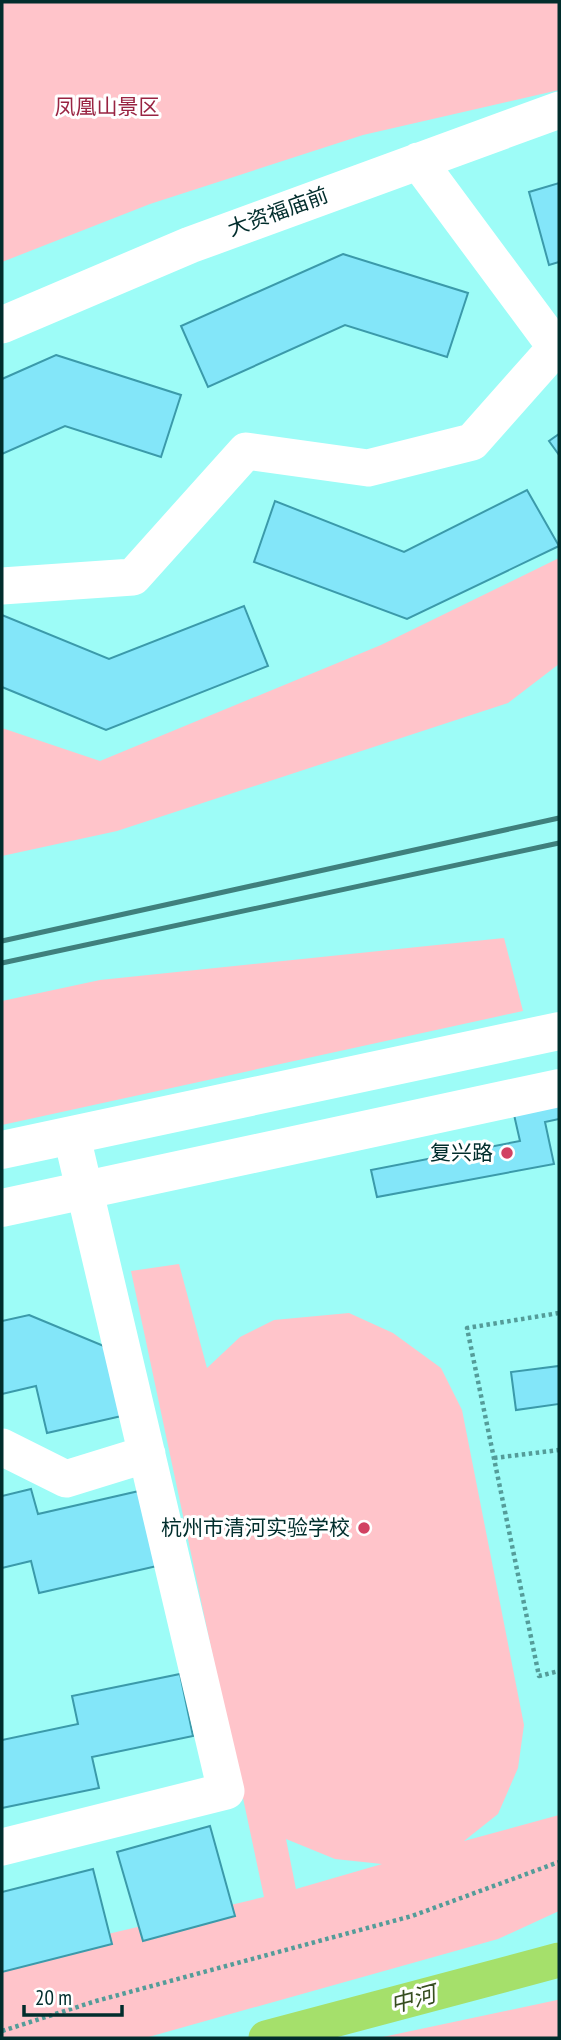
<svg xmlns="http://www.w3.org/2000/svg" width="561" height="2040" font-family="'PT Sans Narrow','Noto Sans SC',sans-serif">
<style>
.green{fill:#ffc4ca;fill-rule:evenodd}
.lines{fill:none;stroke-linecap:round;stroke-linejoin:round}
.canal{stroke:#a5e06b;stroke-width:35}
.building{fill:#83e6f9;stroke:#3b9aaa;stroke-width:2}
.path{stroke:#549c99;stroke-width:4.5;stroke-dasharray:3.5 3.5;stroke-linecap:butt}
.minor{stroke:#fff;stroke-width:37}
.major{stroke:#fff;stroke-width:38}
.rail{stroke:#3f807d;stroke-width:5}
.poi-dot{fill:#d14262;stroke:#fff;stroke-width:2.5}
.labels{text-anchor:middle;stroke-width:6;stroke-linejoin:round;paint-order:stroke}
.park-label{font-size:21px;fill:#992442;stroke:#fff}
.street-label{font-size:21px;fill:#012d2c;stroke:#fff}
.poi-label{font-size:21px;fill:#012d2c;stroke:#fff;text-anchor:end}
.water-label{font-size:23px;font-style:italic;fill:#374e20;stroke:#fff}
</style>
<rect width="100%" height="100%" fill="#9dfcf7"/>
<path class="green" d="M2,2H559V90L363,135L150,204L2,262Z
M559,558V664L508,703L117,831L2,856V728L100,761L381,645Z
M504,938L523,1011L2,1125V1001L100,980Z
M179,1264L207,1368L240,1337L274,1320L349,1313L393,1333L441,1368L462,1410L524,1725L518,1768L498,1814L464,1841L559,1815V1911L498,1939L145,2038H2V1959L264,1897L131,1271ZM286,1839L335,1859L382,1864L296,1889Z
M559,1999V2038H378L557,2000Z"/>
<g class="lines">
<path class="canal" d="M266,2038L559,1960"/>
</g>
<path class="building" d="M559,183V262L549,265L529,192Z
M343,254L468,293L447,357L345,325L208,387L181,326Z
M56,355L181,395L161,457L65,426L2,454V379Z
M559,434V455L549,441Z
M527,490L559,546L407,619L254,562L275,501L404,552Z
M244,606L268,666L106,730L2,687V615L109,659Z
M559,1096V1119L545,1122L554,1164L377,1197L371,1170L520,1141L512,1106Z
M29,1315L111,1349L126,1415L47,1433L36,1386L2,1394V1321Z
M559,1366V1404L516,1410L511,1372Z
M31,1489L38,1514L139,1491L157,1566L39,1593L31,1561L2,1568V1496Z
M180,1674L193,1736L92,1757L99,1788L2,1808V1740L78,1724L72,1696Z
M210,1826L235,1916L143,1941L117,1852Z
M93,1869L112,1944L2,1972V1892Z"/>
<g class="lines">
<path class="path" d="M559,1313L467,1328L539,1676L559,1671
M494,1458L559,1450
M2,2031L96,2001L412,1916L559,1862"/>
<path class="minor" d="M418,161L555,346
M2,325L190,245L559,110
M2,586L133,577L246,451L368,468L472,442L559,344
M2,1447L66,1479L147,1454
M2,1847L226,1791L72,1137"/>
<path class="major" d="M2,1150L559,1031
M2,1208L559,1088"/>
<path class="rail" d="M2,941L559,818
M2,963L559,843"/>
</g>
<g class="poi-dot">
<circle cx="507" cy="1153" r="7"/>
<circle cx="364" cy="1528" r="7"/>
</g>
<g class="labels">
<g class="park-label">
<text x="107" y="114">凤凰山景区</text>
</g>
<g class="street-label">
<text transform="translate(278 212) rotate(-20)" y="7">大资福庙前</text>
</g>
<g class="poi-label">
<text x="493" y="1160">复兴路</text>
<text x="350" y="1535">杭州市清河实验学校</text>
</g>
<g class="water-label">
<text transform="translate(413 1999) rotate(-15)" y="8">中河</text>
</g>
</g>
<rect width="561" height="2040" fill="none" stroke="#012d2c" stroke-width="7"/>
<path d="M24 2005v10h98v-10" fill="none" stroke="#012d2c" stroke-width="3.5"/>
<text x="35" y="2005" font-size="21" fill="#012d2c" stroke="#ffffff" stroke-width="5" paint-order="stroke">20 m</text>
</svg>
